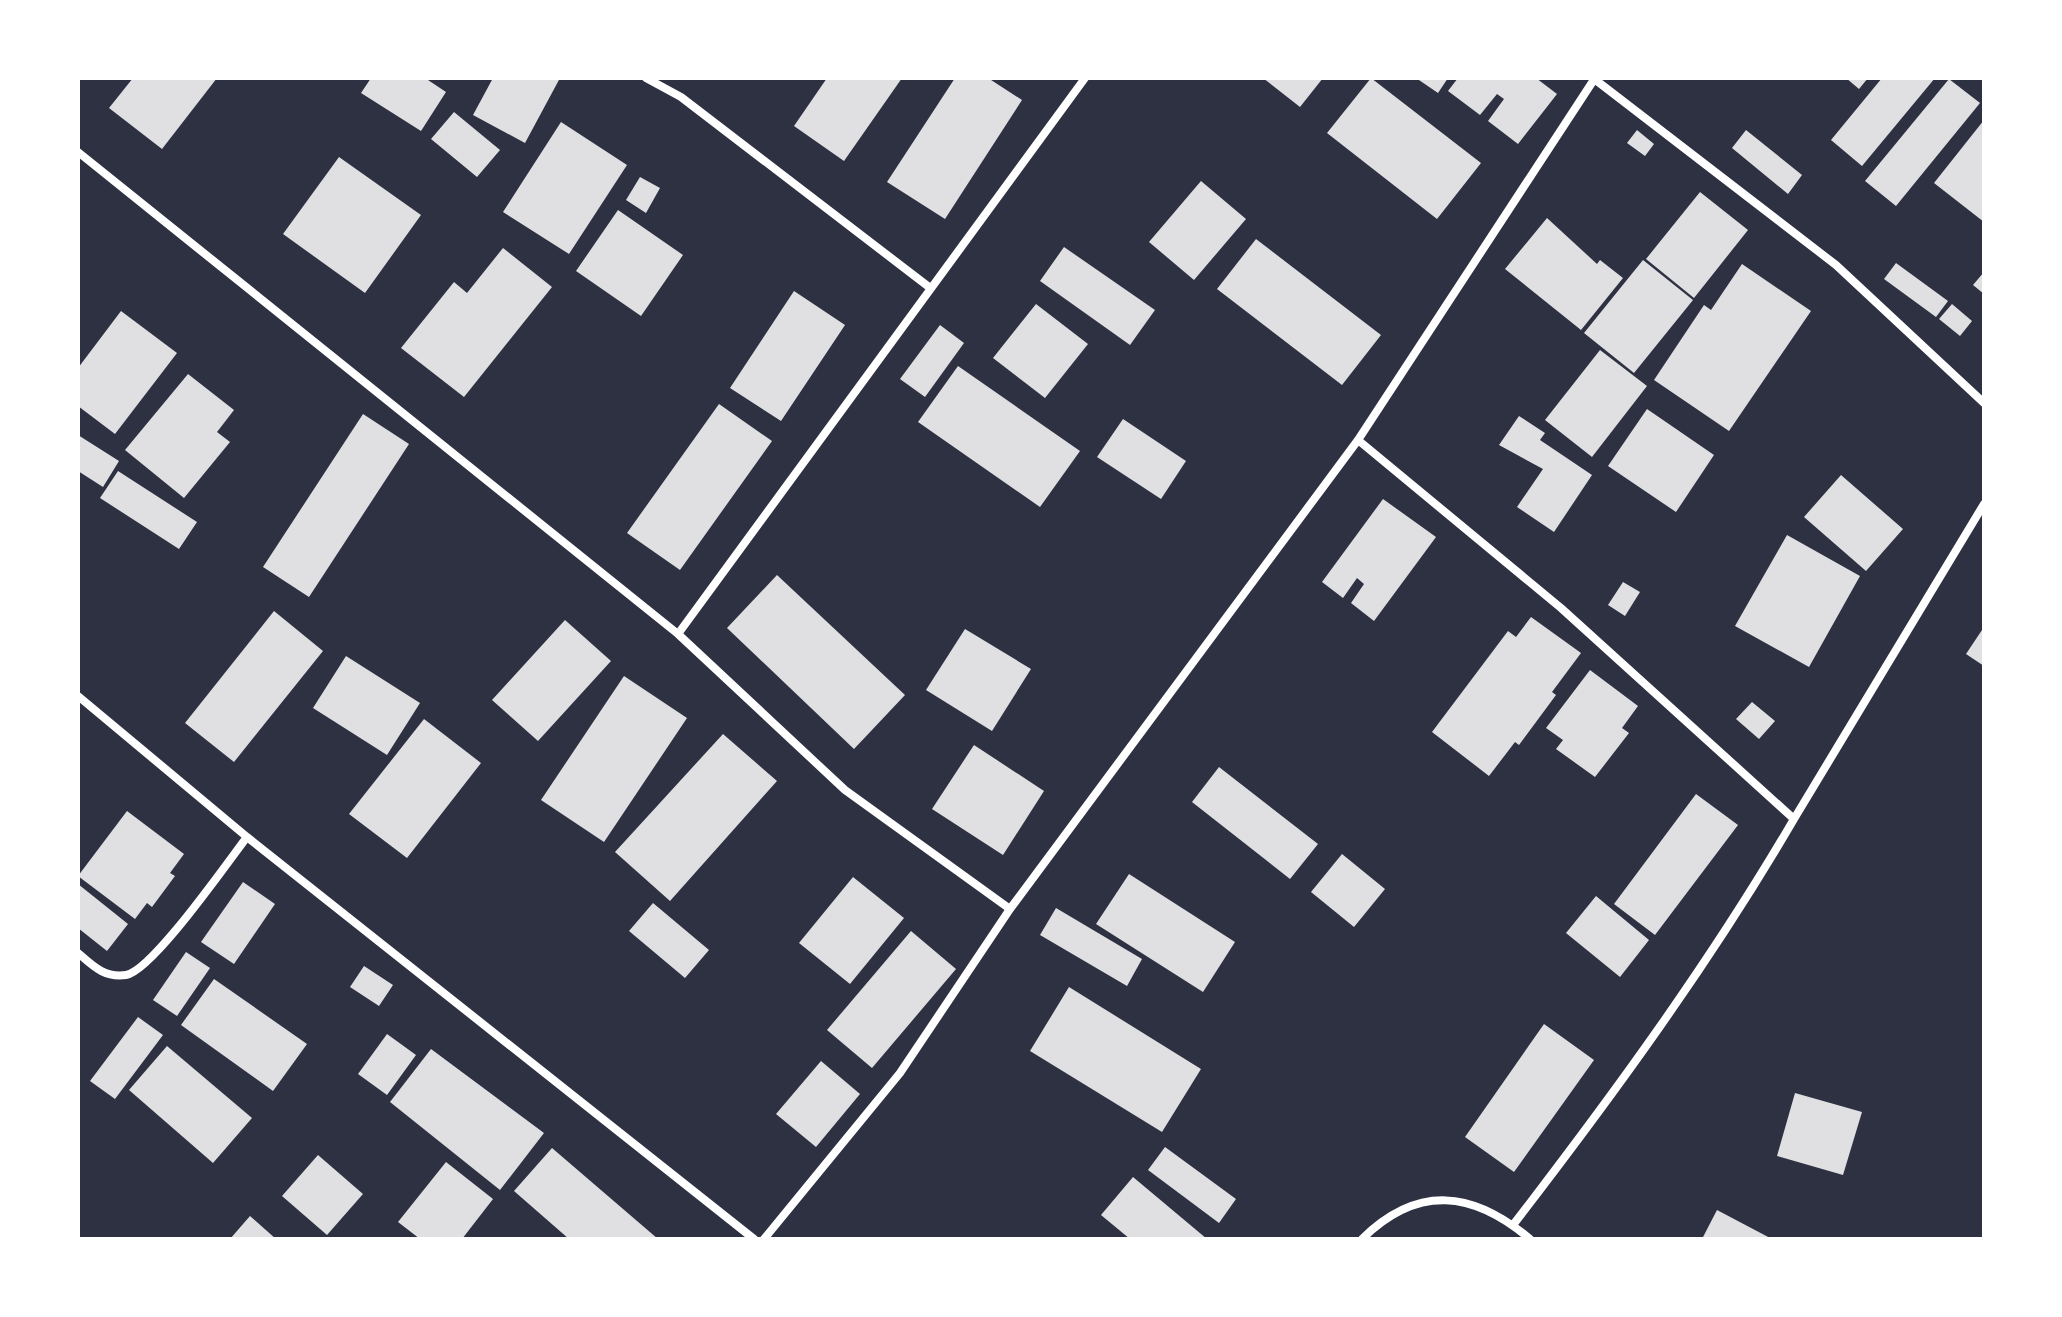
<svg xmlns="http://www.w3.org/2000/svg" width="2062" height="1317" font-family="Arial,sans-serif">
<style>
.building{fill:#e0e0e3}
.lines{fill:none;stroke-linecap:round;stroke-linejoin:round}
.minor{stroke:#fff;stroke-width:8}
</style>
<rect width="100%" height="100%" fill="#2d3142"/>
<path class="building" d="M133,78H217L162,149L109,108Z
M371,78H425L446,92L421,131L361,93Z
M493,78H560L525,143L473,115Z
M827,78H902L844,161L794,126Z
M955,78H988L1022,100L945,219L887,182Z
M1263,78H1323L1300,107Z
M1371,78L1481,163L1437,219L1327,133Z
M1416,78H1448L1438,93Z
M1458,78H1536L1557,94L1518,144L1488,121L1504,99L1497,94L1480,115L1448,91Z
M1846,78H1868L1859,89Z
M1882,78H1935L1862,166L1831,140Z
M1949,79L1980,103L1896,206L1865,181Z
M454,112L500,150L477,177L431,139Z
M1984,120V222L1934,183Z
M561,122L627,165L569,254L503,212Z
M1637,130L1654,144L1645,156L1627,143Z
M1746,130L1802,175L1788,194L1732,148Z
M339,157L421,215L365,293L283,234Z
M640,177L660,188L646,213L626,200Z
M1201,181L1246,219L1194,280L1149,242Z
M1700,192L1748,230L1694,298L1646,259Z
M618,210L683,255L641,316L576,271Z
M1547,218L1597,264L1600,260L1623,278L1581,330L1505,269Z
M1256,239L1381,335L1342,385L1217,289Z
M1064,247L1155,310L1130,345L1040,281Z
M503,248L552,287L464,397L401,348L454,282L467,293Z
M1643,260L1693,300L1634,373L1584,333Z
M1896,263L1948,301L1936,317L1884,279Z
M1742,264L1811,311L1729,431L1654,380L1704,305L1711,310Z
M1984,272V294L1973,285Z
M794,291L845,325L781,421L730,388Z
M1036,304L1088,344L1045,398L993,358Z
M1952,304L1972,321L1960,336L1939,319Z
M121,311L177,353L115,434L78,406V368Z
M940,325L964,343L925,397L900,379Z
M1600,350L1647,386L1592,457L1545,420Z
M958,366L1080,451L1040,507L918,422Z
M188,374L234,410L217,432L230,442L184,498L125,450Z
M719,404L772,441L680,570L627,533Z
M1647,409L1714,455L1676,512L1608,466Z
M363,414L409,444L309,597L263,567Z
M1519,416L1545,433L1540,440L1592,475L1554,532L1517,507L1543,469L1499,445Z
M1123,419L1186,461L1161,499L1097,457Z
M78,435L119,461L103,487L78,471Z
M118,471L197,522L179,549L100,498Z
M1841,475L1903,529L1866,571L1804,517Z
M1383,499L1436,537L1374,621L1351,603L1364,584L1357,578L1343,598L1322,582Z
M1787,535L1860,576L1809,667L1735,626Z
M777,575L905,695L854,749L727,628Z
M1623,582L1640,592L1625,616L1608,605Z
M274,611L323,651L234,762L185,723Z
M1531,617L1581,653L1552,692L1556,695L1519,745L1515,742L1489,776L1432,732L1508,631L1516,637Z
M565,620L611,661L538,741L492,700Z
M1984,627V666L1966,654Z
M965,629L1031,669L992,731L926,690Z
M346,656L420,703L387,755L313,708Z
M1590,670L1638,706L1622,728L1629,733L1595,777L1556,749L1563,740L1546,728Z
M624,676L687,718L604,842L541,800Z
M1752,702L1775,721L1759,739L1736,719Z
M424,719L481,763L407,858L349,814Z
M723,734L777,781L670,901L615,852Z
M974,745L1044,791L1003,855L932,809Z
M1219,767L1318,844L1290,879L1192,802Z
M1696,794L1738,825L1655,935L1614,904Z
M127,811L184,854L170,873L175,876L152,907L147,903L135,919L78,876Z
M1342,854L1385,889L1354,927L1311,892Z
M1129,874L1235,942L1203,992L1096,924Z
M853,877L904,918L850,984L799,943Z
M243,882L275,904L234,964L201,942Z
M78,884L128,924L107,951L78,928Z
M1596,896L1649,940L1620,977L1566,933Z
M653,903L709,950L685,978L629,931Z
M1056,908L1142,959L1127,986L1040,935Z
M911,931L956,969L872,1068L827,1030Z
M186,952L210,968L177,1016L153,1000Z
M364,966L393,985L379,1006L350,987Z
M214,979L307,1044L273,1091L181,1025Z
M1069,987L1201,1069L1162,1132L1030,1051Z
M138,1017L163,1035L115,1099L90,1081Z
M1544,1024L1594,1060L1514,1172L1465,1137Z
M387,1034L416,1055L387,1095L358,1074Z
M167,1046L252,1118L213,1163L129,1090Z
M431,1049L544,1133L500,1190L390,1102Z
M821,1061L860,1094L816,1147L776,1114Z
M1795,1093L1862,1112L1843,1175L1777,1156Z
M1165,1147L1236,1199L1219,1223L1148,1170Z
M552,1148L658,1239H569L514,1191Z
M318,1155L363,1194L327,1235L282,1196Z
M446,1162L493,1199L462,1239H420L398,1222Z
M1133,1177L1207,1239H1130L1101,1215Z
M1717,1210L1772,1239H1702Z
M250,1216L276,1239H230Z"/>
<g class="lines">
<path class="minor" d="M646,78L681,97L929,287
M1593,78L1836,265L1984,403
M78,152L678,634L845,790L1010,909
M1358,440L1561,608L1794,819C1711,961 1614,1094 1513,1225
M678,634L1085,78
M78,696L247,837L754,1239
M1794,819L1984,504
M78,953C93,966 104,978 126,975C152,971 227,863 247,837
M764,1239L900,1073L1010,909L1358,440L1595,78
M1362,1239C1418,1184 1473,1191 1530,1239"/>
</g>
<rect width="2062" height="1317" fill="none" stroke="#ffffff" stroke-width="160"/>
</svg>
